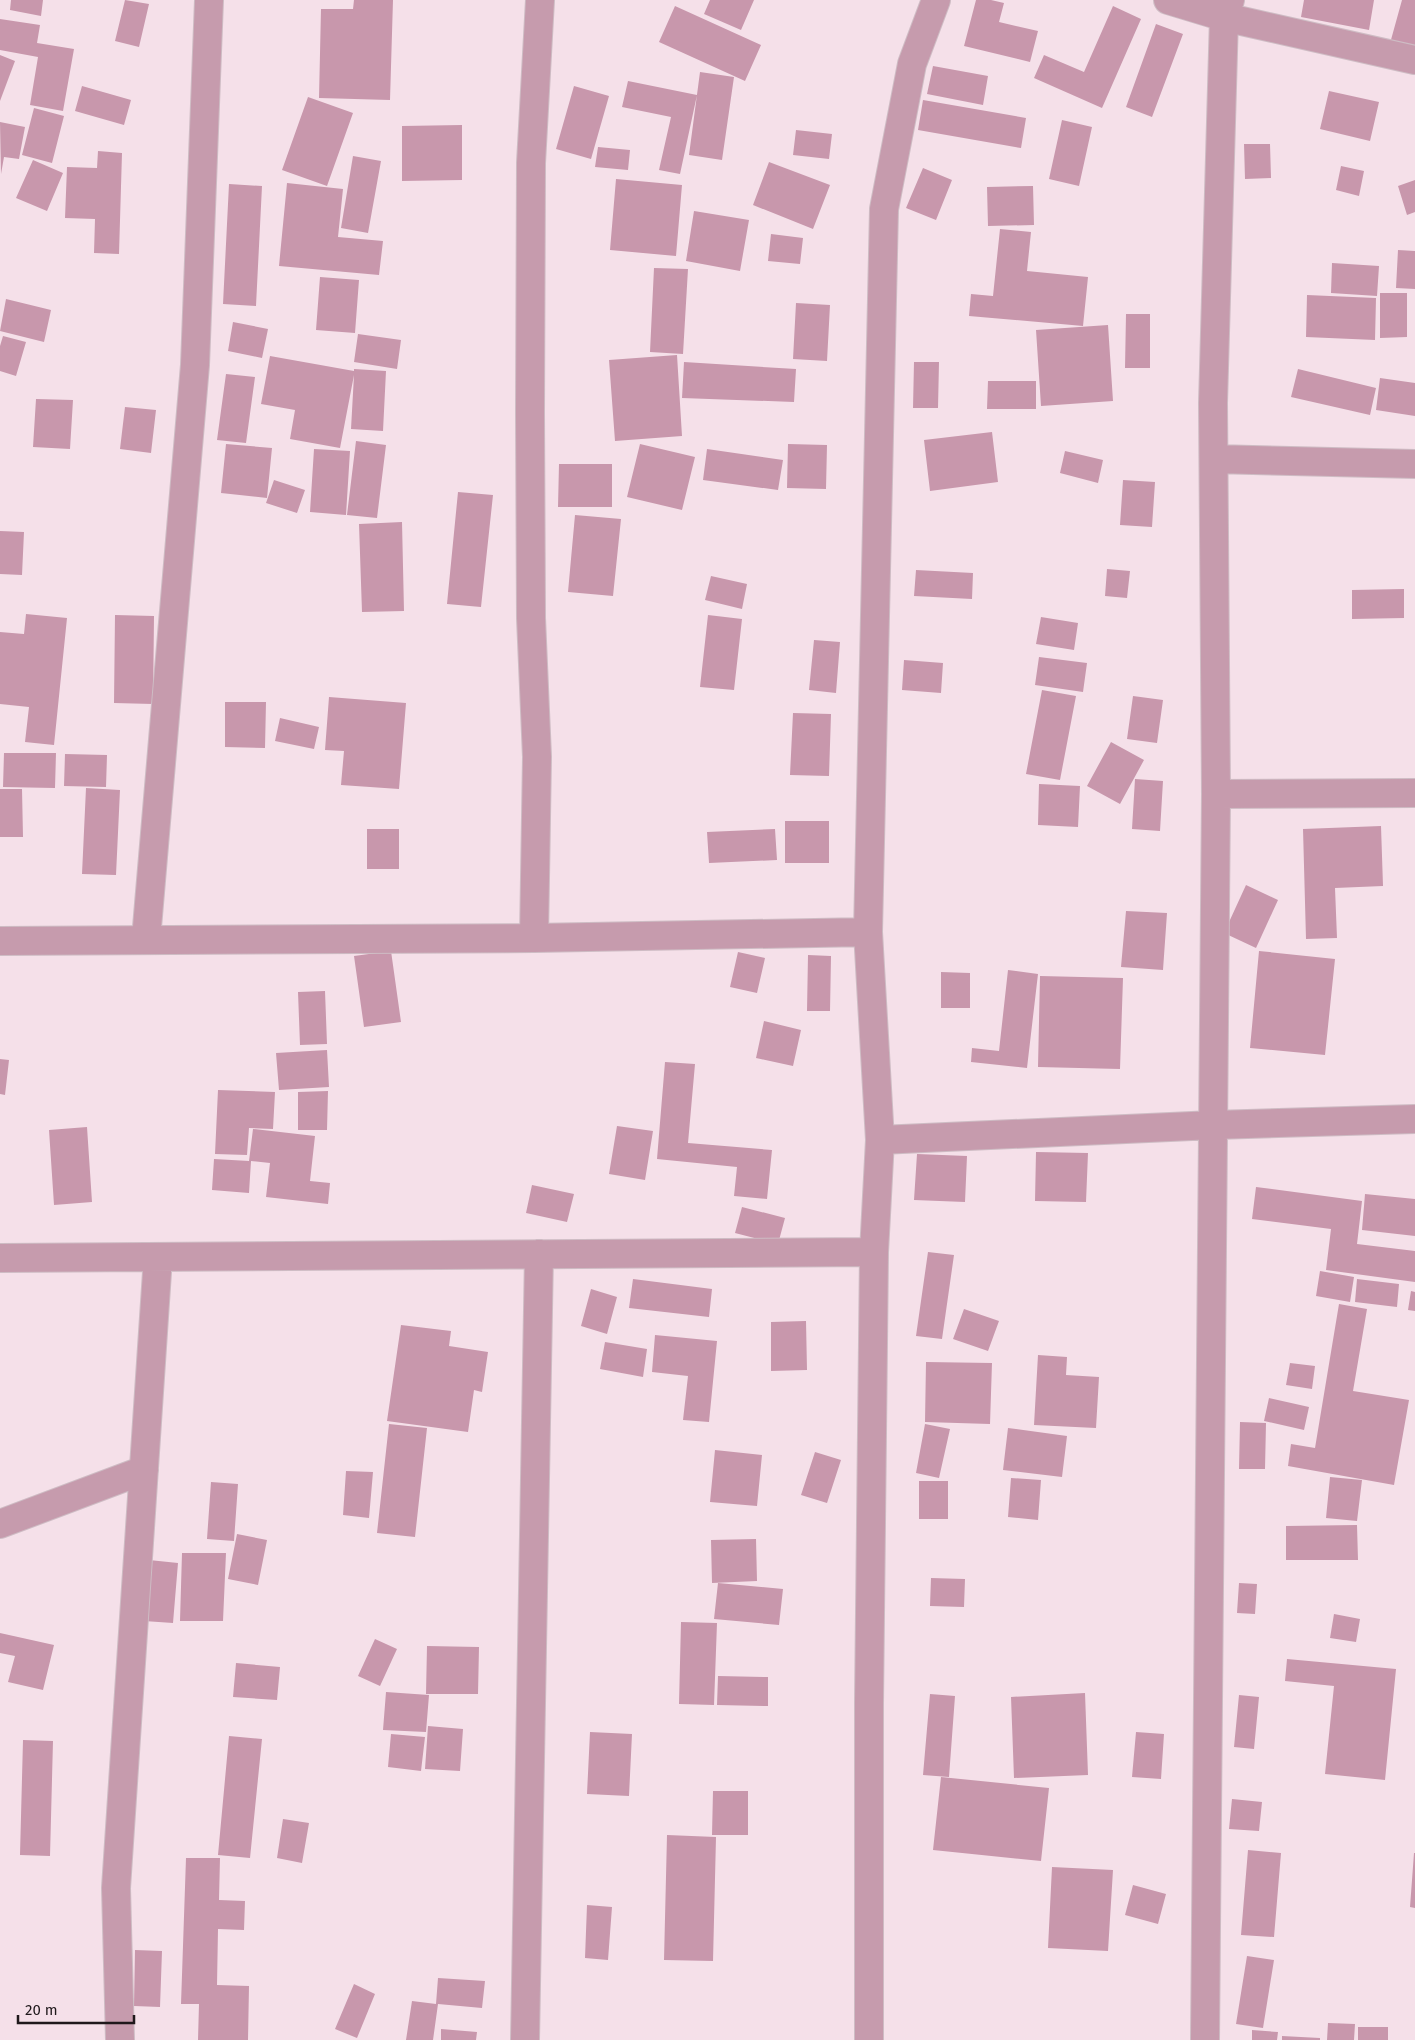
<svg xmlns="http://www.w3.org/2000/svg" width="1415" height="2040" font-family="'Fira Sans',sans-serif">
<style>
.building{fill:#c897ac}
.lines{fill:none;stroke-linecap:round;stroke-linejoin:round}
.street-casing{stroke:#cebcc4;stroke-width:30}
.street{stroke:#c69bad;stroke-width:28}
</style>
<rect width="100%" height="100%" fill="#f5e0e9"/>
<path class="building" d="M11,0H43L41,16L10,10Z
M125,0L149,4L139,47L115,41Z
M354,0H393L390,100L319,98L321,9H353Z
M710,0H754L741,30L704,14Z
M976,0H991L1004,3L999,22L1038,31L1030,62L964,46Z
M1304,0H1374L1369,30L1301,17Z
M1402,0H1415V54L1389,47Z
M675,6L761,45L745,81L659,42Z
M1113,6L1141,19L1102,108L1034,78L1044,55L1084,72Z
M0,19L40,25L37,43L74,49L63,111L30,105L38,57L0,50Z
M1156,24L1183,34L1152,117L1126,107Z
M0,55L15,61L0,101Z
M933,66L988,76L983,105L927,94Z
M700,72L734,77L722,160L689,155Z
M628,81L697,95L680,174L659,170L671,117L622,107Z
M82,86L131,100L124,125L75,111Z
M574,86L609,96L591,159L556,149Z
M1329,91L1379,102L1370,141L1320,129Z
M308,97L353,113L327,186L282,170Z
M923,100L1026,118L1021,148L918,130Z
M34,108L64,116L52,163L22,155Z
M1062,120L1092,127L1079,186L1049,179Z
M0,122L25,127L19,159L4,157L1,174Z
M462,125V180L402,181V126Z
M796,130L832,134L829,159L793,155Z
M1244,144H1270L1271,178L1245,179Z
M598,147L630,150L628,170L595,167Z
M98,151L122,153L119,254L94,253L95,219L65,218L67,167L97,168Z
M353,156L381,161L368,233L341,228Z
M33,160L63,173L47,211L16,198Z
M769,162L830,185L813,229L753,205Z
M1341,166L1364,171L1359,196L1336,190Z
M923,168L952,180L936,220L906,208Z
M616,179L682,185L676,256L610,250Z
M1415,180V212L1407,215L1398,186Z
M287,183L343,189L338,237L383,241L379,275L279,266Z
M229,184L262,186L256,306L223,304Z
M1033,186L1034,225L988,226L987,187Z
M694,211L749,220L740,271L686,261Z
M1000,229L1031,232L1027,271L1088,277L1083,326L969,316L971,294L993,296Z
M771,234L803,238L800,264L768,261Z
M1398,250L1415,251V289L1396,288Z
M1332,263L1379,266L1377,296L1331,293Z
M654,268L688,269L683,354L650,352Z
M320,277L359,280L355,333L316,330Z
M1380,293H1407V337L1380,338Z
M1307,295L1376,298L1375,340L1306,337Z
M6,299L51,310L44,342L0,331Z
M796,303L830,305L827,361L793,359Z
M1126,314H1150V368H1125Z
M233,322L268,329L262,358L228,351Z
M1108,325L1113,401L1041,406L1036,330Z
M358,334L401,340L397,369L354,362Z
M3,336L26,342L16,376L0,371V346Z
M677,355L682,436L615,441L609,360Z
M270,356L354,371V369L386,371L383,431L351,429L354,375L340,448L290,439L295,410L261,404Z
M684,362L796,369L794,402L682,398Z
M914,362H939L938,408H913Z
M1298,369L1376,388L1370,415L1291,397Z
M226,374L255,377L246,443L217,440Z
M1380,378L1415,383V416L1376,410Z
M988,381H1036V409H987Z
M36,399L73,400L70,449L33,447Z
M125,407L156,410L151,453L120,449Z
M992,432L998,482L930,491L924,440Z
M356,441L386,445L377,518L347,515Z
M226,444L272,448L267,498L221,493Z
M640,444L695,457L682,510L627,497Z
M788,444L827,445L826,489L787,488Z
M314,449L350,451L346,515L310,512Z
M707,449L783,460L778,490L703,480Z
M1065,451L1103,460L1098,483L1060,473Z
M559,464H612V507H558Z
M274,480L305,490L297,513L266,503Z
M1123,480L1155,482L1152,527L1120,525Z
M458,492L493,495L481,607L447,604Z
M575,515L621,519L613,596L568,592Z
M402,522L404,611L362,612L359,524Z
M0,531L24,532L22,575L0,574Z
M1107,569L1130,571L1127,598L1105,596Z
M916,570L973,573L972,599L914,596Z
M711,576L747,584L742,609L705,600Z
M1404,589V618L1352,619V590Z
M26,614L67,618L54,745L25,742L29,707L0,704V632L24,634Z
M115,615L154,616L153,704L114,703Z
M708,615L742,619L734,690L700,687Z
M1041,617L1078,623L1074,650L1036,644Z
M814,640L840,642L836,693L809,690Z
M1039,657L1087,663L1083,692L1035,685Z
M904,660L943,663L941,693L902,690Z
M1042,690L1076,696L1060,780L1026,774Z
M1133,696L1163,700L1157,743L1127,739Z
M329,697L406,703L399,789L341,785L344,751L325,750Z
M225,702H266L265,748L225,747Z
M793,713L831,714L829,776L790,775Z
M280,718L319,727L314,749L275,741Z
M1111,742L1144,760L1120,804L1087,786Z
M4,753H56L55,788L3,787Z
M65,754L107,755L106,787L64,786Z
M1135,779L1163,781L1160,831L1132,829Z
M1039,784L1080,786L1078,827L1038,825Z
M86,788L120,790L116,875L82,874Z
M0,789H22L23,837H0Z
M785,821H829V863H785Z
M1381,826L1383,886L1335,888L1337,938L1306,939L1303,829Z
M367,829H399V869H367Z
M775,829L777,860L709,863L707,832Z
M1246,885L1278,900L1256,948L1224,933Z
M1126,911L1167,913L1163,970L1121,967Z
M391,951L401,1022L364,1027L354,956Z
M1259,951L1335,959L1325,1055L1250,1048Z
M738,952L765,958L757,993L730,987Z
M808,955L831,956L830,1011H807Z
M1008,970L1038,974L1027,1068L971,1062L972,1048L999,1051Z
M941,972L970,973V1008H941Z
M1040,976L1123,978L1120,1069L1038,1067Z
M325,991L327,1044L300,1045L298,992Z
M764,1021L801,1030L793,1066L756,1058Z
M327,1050L329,1087L279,1090L276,1053Z
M0,1059L9,1060L5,1095L0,1094Z
M665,1062L695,1064L688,1143L772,1150L767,1199L734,1196L737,1167L657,1159Z
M218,1090L275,1092L273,1129L249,1128L247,1155L215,1154Z
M328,1091L327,1130H298V1092Z
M617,1126L653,1131L645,1180L609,1174Z
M87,1127L92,1202L54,1205L49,1130Z
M253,1129L315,1136L310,1181L330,1183L328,1204L266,1197L270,1163L251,1161L249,1193L212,1190L214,1159L249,1161Z
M1036,1152L1088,1153L1086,1202L1035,1201Z
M917,1154L967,1156L965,1202L914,1200Z
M532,1185L574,1194L567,1222L526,1213Z
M1256,1187L1362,1201L1357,1244L1415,1251V1282L1326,1270L1331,1229L1252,1219Z
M1365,1194L1415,1199V1236L1362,1230Z
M742,1207L785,1218L778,1244L735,1233Z
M928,1252L954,1255L942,1339L916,1336Z
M1320,1271L1354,1277L1350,1302L1316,1296Z
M633,1279L712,1289L709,1317L629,1308Z
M1357,1279L1399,1284L1397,1307L1355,1302Z
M591,1289L617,1297L607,1334L581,1326Z
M1411,1291L1415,1292V1311L1408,1310Z
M1339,1304L1367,1309L1353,1391L1409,1400L1394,1485L1288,1466L1291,1444L1315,1448Z
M964,1309L999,1321L988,1351L953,1339Z
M806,1321L807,1370L771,1371V1322Z
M401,1325L451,1331L449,1346L488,1352L482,1392L474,1390L468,1432L387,1421Z
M655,1335L717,1341L709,1422L683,1420L688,1376L652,1372Z
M605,1342L647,1349L643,1377L600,1369Z
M1038,1355L1067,1357L1066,1375L1099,1377L1096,1428L1034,1425Z
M926,1362L992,1363L990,1424L925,1422Z
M1290,1363L1315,1366L1312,1389L1286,1385Z
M1269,1398L1309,1407L1304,1430L1264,1421Z
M1240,1422L1266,1423L1265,1469H1239Z
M389,1424L427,1428L415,1537L377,1533Z
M925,1424L950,1429L939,1478L916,1473Z
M1008,1428L1067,1436L1062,1477L1003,1470Z
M715,1450L762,1455L757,1506L710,1502Z
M815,1452L841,1460L827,1503L801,1495Z
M346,1471L373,1472L369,1518L343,1515Z
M1330,1477L1362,1480L1357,1521L1326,1518Z
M1011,1478L1041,1480L1038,1520L1008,1517Z
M919,1481H948V1519H919Z
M211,1482L238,1484L234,1541L207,1539Z
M1357,1525L1358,1560H1286V1526Z
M237,1534L267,1540L258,1585L228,1579Z
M756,1539L757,1581L712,1583L711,1540Z
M182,1553H226L223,1621H180Z
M149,1560L178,1563L173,1623L144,1621Z
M931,1578L965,1579L964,1607L930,1606Z
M718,1583L783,1589L779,1625L714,1619Z
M1239,1583L1257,1584L1255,1614L1237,1613Z
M1334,1614L1360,1619L1356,1642L1330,1638Z
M681,1622L717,1623L714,1705L679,1704Z
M0,1633L54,1645L43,1690L8,1682L15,1656L0,1653Z
M375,1639L397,1649L380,1686L358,1676Z
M427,1646L479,1647L478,1694H426Z
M1287,1659L1396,1669L1385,1780L1325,1774L1334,1686L1285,1681Z
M236,1663L280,1667L277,1700L233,1697Z
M718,1676L768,1677V1706L717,1705Z
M386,1692L429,1695L426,1732L383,1730Z
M1085,1693L1088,1775L1014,1778L1011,1697Z
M930,1694L955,1696L949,1777L923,1775Z
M1239,1695L1259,1697L1254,1749L1234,1747Z
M428,1726L463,1729L460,1771L425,1769Z
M590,1732L632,1734L629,1796L587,1794Z
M1136,1732L1164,1734L1161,1779L1132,1777Z
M391,1734L425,1737L421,1771L388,1767Z
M229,1736L262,1739L250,1858L218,1855Z
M23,1740L53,1741L50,1856L20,1855Z
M941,1777L1049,1788L1041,1861L933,1850Z
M713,1791H748V1835H712Z
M1232,1799L1262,1802L1259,1831L1229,1829Z
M283,1819L309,1823L302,1863L277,1858Z
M667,1835L716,1837L713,1961L664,1960Z
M1248,1850L1281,1853L1274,1937L1241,1935Z
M1414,1853H1415V1908L1410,1907Z
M186,1858H220L219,1900L245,1901L244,1930L218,1929L217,1985L249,1986L248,2040H198L199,2004H181Z
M1052,1867L1113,1870L1108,1951L1048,1948Z
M1133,1885L1166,1894L1158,1924L1125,1915Z
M587,1905L612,1907L608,1960L585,1958Z
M135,1950L162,1951L160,2007L134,2006Z
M1247,1956L1274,1960L1263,2028L1236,2024Z
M438,1978L485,1981L482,2008L438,2004L433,2040H406L412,2001L436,2004Z
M354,1984L375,1994L357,2038L335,2029Z
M1328,2023L1355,2024L1354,2040H1327Z
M1358,2027H1388V2040H1358Z
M441,2029L477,2032L476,2040H441Z
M1252,2030L1278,2032L1277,2040H1252Z
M1282,2036L1320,2038V2040H1282Z"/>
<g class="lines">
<g class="street-casing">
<path id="street" d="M1168,0L1224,17L1415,60
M1230,0L1224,17L1213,403L1216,794L1415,793
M1214,459L1415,464
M534,938L537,757L531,618L530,413L531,163L540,0
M146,939L195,365L209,0
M0,941L534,938L868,932
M880,1140L1214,1125L1415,1119
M0,1258L874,1252
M0,1524L144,1470
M120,2040L116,1888L158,1257
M525,2040L539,1254
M869,2040V1704L874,1252L880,1140L868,932L884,209L912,64L936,0
M1205,2040L1216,794"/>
</g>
<use href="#street" class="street"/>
</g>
<path d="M18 2015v8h116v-8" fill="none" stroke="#1f181b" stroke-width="2.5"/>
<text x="25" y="2015" font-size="15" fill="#1f181b" stroke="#f5e0e9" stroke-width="4" paint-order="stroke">20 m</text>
</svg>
